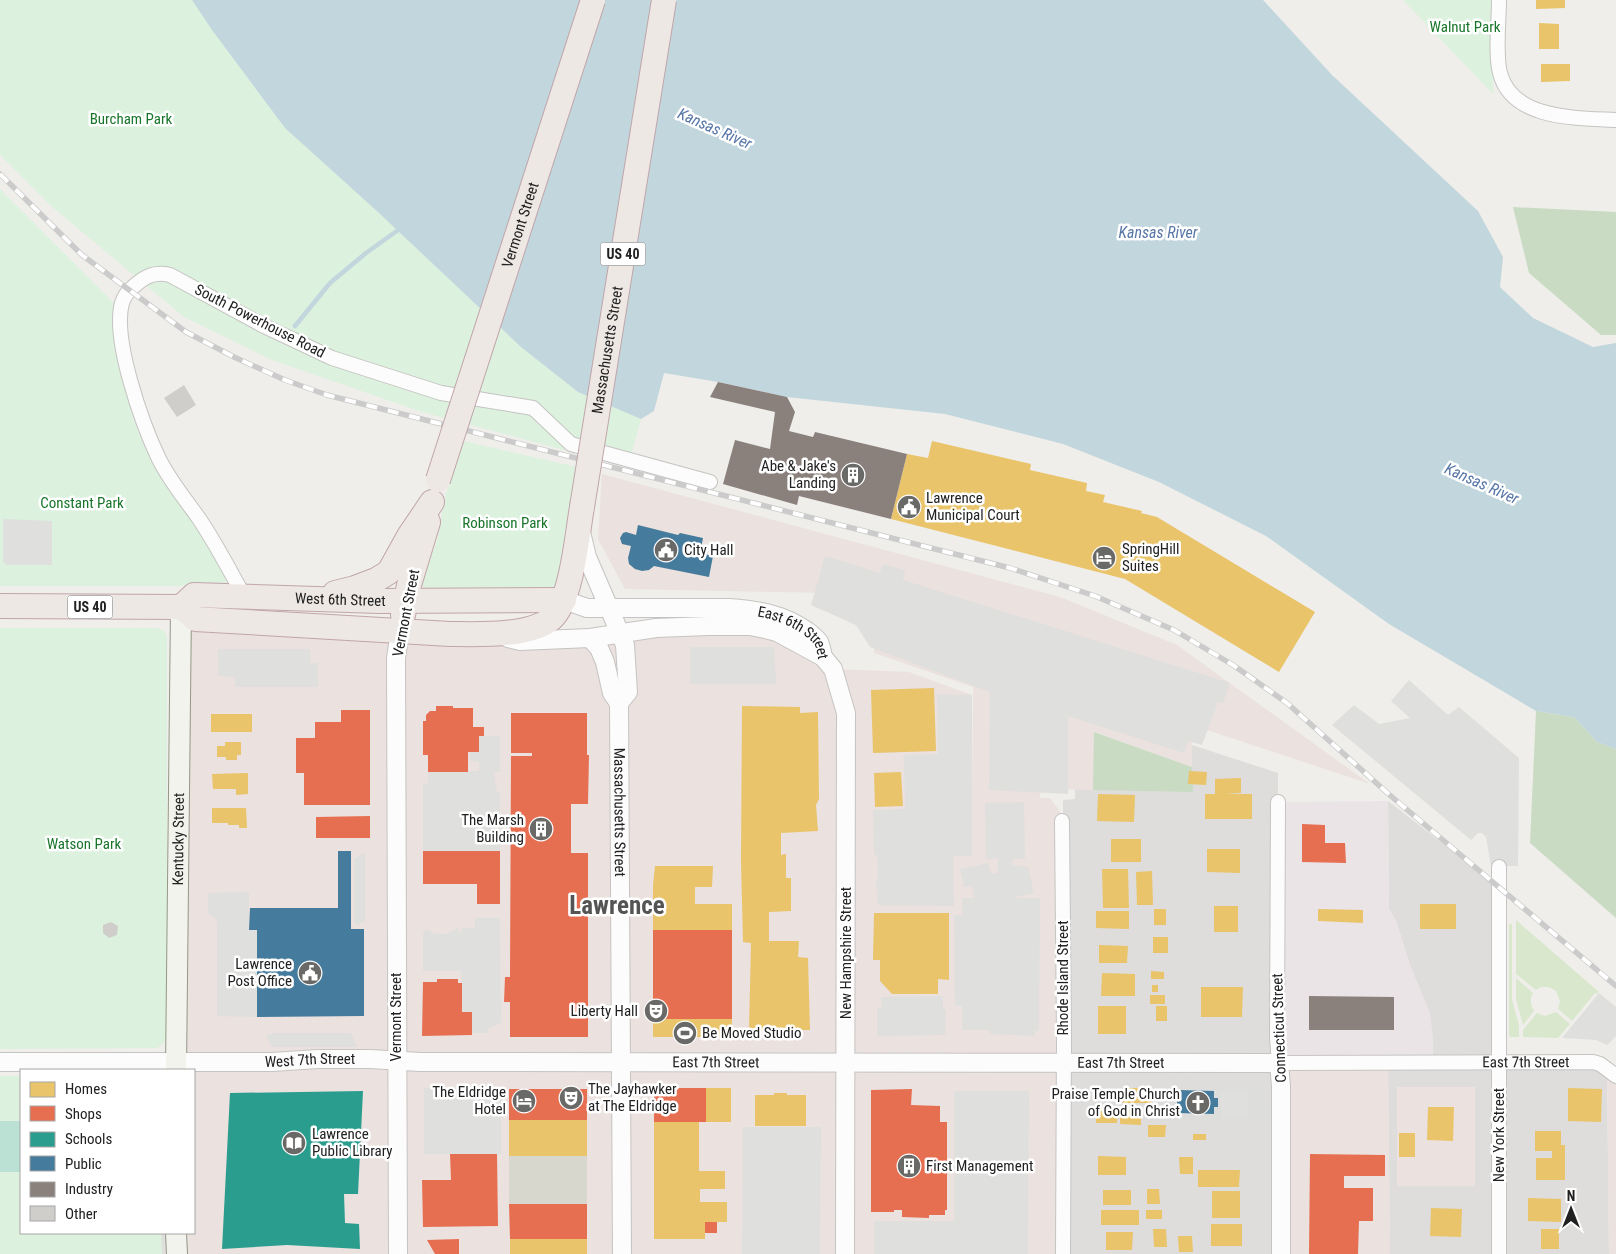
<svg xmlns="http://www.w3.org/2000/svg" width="1616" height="1254" font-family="'Roboto Condensed',sans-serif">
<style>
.residential{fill:#dedddb}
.commercial{fill:#ebe1de}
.industrial{fill:#ebe4e7}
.religious{fill:#dddddb}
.construction{fill:#d7d7cd}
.grass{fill:#d9e8cd}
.forest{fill:#c9dbc3}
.park{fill:#dcf1de}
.pitch{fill:#bbe1d4}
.parking{fill:#dfdfdd}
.water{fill:#c2d6dd}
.homes{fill:#e9c46a}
.shops{fill:#e76f51}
.schools{fill:#2a9d8f}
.public{fill:#457b9d}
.industry{fill:#8a817c}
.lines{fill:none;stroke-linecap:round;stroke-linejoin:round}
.stream{stroke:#c2d6dd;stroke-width:4.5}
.building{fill:#d0cecb}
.minor-casing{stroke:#c5c4c2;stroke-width:16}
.tertiary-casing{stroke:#c5c4c2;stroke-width:20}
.secondary-casing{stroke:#949784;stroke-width:22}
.trunk-casing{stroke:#c0a5aa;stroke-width:26}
.minor{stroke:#fdfcfc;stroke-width:14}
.tertiary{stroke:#fdfcfc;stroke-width:18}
.secondary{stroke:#f2f3ed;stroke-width:20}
.trunk{stroke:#eee8e4;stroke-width:24}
.rail-casing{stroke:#cbcbcb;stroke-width:5.5}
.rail{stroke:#fff;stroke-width:4;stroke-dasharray:11;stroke-linecap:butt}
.trunk-bridge-casing{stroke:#c0a5aa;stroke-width:26;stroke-linecap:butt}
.trunk-bridge{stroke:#eee8e4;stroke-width:24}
.labels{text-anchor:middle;stroke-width:5;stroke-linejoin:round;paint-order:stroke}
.shield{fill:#fff;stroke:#646464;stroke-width:1}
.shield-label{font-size:14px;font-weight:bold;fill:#212121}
.park-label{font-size:15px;fill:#19752a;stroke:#fff}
.street-label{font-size:15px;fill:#212121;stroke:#fff}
.poi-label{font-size:15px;fill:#212121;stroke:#fff;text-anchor:start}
.water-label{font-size:16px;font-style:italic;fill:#5877a7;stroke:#fff}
.town-label{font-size:25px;font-weight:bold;fill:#545454;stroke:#fff}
</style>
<rect width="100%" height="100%" fill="#efeeea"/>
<path class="residential" d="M1192,745L1278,773L1277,899L1281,1254H1063V800L1075,799V785L1192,769Z
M1388,801L1499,887L1500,1061L1607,1068L1609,1254H1390L1388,1062L1433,1038L1396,921L1389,909Z"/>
<path class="commercial" d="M602,474L1060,597L1177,645L1370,784L1192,725V767L1095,732L1093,790L1040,789V798H1050L1059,810L1062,821L1063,1254H177L176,1233H194V1070H176L181,607L450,634L750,626L833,669L909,672L972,695L973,796V687L874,653V613L833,593L625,589L598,539Z
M1388,1062L1390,1254H1281L1279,1063Z
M1607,1068L1616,1076V1254H1609Z
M1397,1087H1475V1186H1397Z"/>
<path class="industrial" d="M1388,801L1389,909L1396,921L1409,962L1430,1013L1433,1038V1061L1279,1063L1278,802Z"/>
<path class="religious" d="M1177,1084H1252L1257,1085L1266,1093L1268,1097L1269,1123H1177Z"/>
<path class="construction" d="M509,1156H587V1204H509Z"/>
<path class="grass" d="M1516,920L1599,992L1597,994L1595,993L1572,1021L1558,1009L1560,1001L1556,991C1549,986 1542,985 1536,990L1516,974Z
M1509,924H1512V1000L1519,1025V1037H1510L1509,1034Z
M1516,978L1533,993C1529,999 1531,1005 1534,1011L1523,1025L1516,999Z
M1556,1012L1570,1024L1558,1038L1523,1037V1030L1537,1013L1545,1016Z"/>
<path class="forest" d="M1513,207L1616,212V335H1601L1529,273Z
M1536,711L1574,717L1597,742L1616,749V918L1530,843Z
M1094,732L1192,767L1193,792L1093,790Z"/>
<path class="park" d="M0,0H192L212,30L285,128L379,213L521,347L578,392L641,419L628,467L422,412L272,360L184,317L51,206L0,155Z
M1403,0H1493V94Z
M0,189L116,305L130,408L136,427L144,446L162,476L190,514L223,573L228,586H0Z
M463,441L577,467L567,543L556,590H425L422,584L438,537L445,497Z
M0,628H157L163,630L167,636V1038L164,1043L157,1048L0,1049Z
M0,1076H21V1233H168V1254H0Z"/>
<path class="pitch" d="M0,1121H20V1172H0Z"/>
<path class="parking" d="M3,519L52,521V565H6L3,561Z
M825,556L880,573L883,564L905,570L903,580L1230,683L1223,703L1218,702L1202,745L1188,741L1184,753L1068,716V794L989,790L990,692L870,647L856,625L811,605Z
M690,647H774L776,684H690Z
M218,649H310V663H318V687H235V677L218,676Z
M1409,680L1448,715L1459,707L1519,758L1518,866H1491L1486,837L1482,833H1478L1471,840L1332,725L1354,705L1379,724L1410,718L1391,701Z
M937,694L972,695V856H953L954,906L878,905L876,881L878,877L877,855H874L873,810L905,809L904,755L938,754Z
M479,736H500V772H494L497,792H500V851H423V784L428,783V772L479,771V762L470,761V752H479Z
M1024,802L1025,859H1013L1012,865L1028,867L1034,893L1010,898H1040L1039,1031H1035V1036L990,1034L989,1030H962V1006H955L954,915H962V898H974L972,886L964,887L960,869L988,863L991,873L996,874L998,871V858L986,859L985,803Z
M365,852V920L357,926L354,922V859Z
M249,892V930H257V1017L217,1016V923L215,918L208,913V893Z
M475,918H500L501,1023L488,1029V1033H472V1012H462L461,971H423V934L426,929L435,934H447L457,928L461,934V928H475Z
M1599,993L1616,1007V1036L1607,1045L1596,1040L1562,1038Z
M943,996V1009L946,1010L945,1035L877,1036V1008L882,1007L881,997Z
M273,1033H351L357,1047H272L266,1036Z
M424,1088H501V1154H424Z
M954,1091H1029L1028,1254H874V1221H954Z
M1221,1091H1248V1119H1221Z
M743,1127H821L820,1254H742Z
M161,1233H168V1254H162Z"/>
<path class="water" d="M192,0H1263L1332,75L1478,211L1503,257L1500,287L1533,318L1593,347L1616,343V749L1597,742L1574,717L1536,711L1389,624L1266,536L1159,482L1063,444L945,414L787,397L718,382L664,373L654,411L641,419L578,392L521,347L379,213L285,128L212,30Z"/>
<path class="homes" d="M1536,0H1565V8L1536,9Z
M1539,23L1559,24V49H1539Z
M1541,64H1570V81L1541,82Z
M932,441L1031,464L1030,470L1087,483L1086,491L1105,495L1103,502L1142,511L1141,513L1157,517L1315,612L1279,672L1125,579L891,519L907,454L928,458Z
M934,688L936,751L873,753L871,690Z
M742,706L800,707V713L818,712L819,799L816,805L818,831L781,833V855L786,854V878H791V911L769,912V941H799L798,957L808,958L810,1030H749L751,943L743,942L741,862Z
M211,714H252V732H211Z
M225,742H241V755H237V760H226V757H217V746H225Z
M1189,771L1207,772L1206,785L1188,784Z
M901,772L903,806L875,807L874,773Z
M248,773V794L236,795V789H213L212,774Z
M1241,778V793L1225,794H1252V819H1205V794H1215V779Z
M1098,794L1135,795L1134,822L1097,821Z
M212,808H246L247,828H239V825H228V823H212Z
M1111,839H1141V862H1111Z
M1207,849H1240V873L1207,872Z
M655,866H713L712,887H695V904H732V930H653V885Z
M1102,869H1128L1129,908H1103Z
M1152,871L1153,905H1137L1136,872Z
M1420,904H1456V929H1420Z
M1214,906H1238V932H1214Z
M1154,909H1166V925H1154Z
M1318,909L1363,910V923L1318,921Z
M1096,911H1129V929L1096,928Z
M874,913H949V980L938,979V994H892L880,981V960H873Z
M1153,937H1168V953H1153Z
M1099,945L1128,946L1127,963H1099Z
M1151,971L1164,972V979H1151Z
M1102,973L1135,974V996H1101Z
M1152,985H1158V992H1152Z
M1201,987H1243L1242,1017H1201Z
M1150,995H1165V1004H1150Z
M1098,1006H1126V1034H1098Z
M1156,1006H1167V1021H1156Z
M653,1019H732V1037H653Z
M706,1088H731V1122H706Z
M1123,1088H1151V1103H1123Z
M1568,1088L1602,1089L1601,1122L1568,1121Z
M774,1093H787V1095H806V1126H755V1095H774Z
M1096,1106L1118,1107L1117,1123H1096Z
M1428,1107H1454L1453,1141L1427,1140Z
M1120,1110H1141V1125L1120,1124Z
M509,1120H587V1156H509Z
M654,1122H699V1171H725V1189H700V1202H727V1222H705V1239H654Z
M1148,1125H1166L1165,1137H1148Z
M1535,1131H1561V1145H1565V1180H1536V1158H1552V1151H1535Z
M1399,1133H1415V1157H1399Z
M1193,1134H1206V1140H1193Z
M1098,1156L1126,1157V1175H1098Z
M1179,1157H1193V1174H1180Z
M1198,1170H1240L1239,1187H1198Z
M1147,1189H1159L1160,1204H1147Z
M1103,1190H1131V1205H1103Z
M1212,1191H1240V1218H1212Z
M1528,1198L1561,1199V1222L1528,1221Z
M1431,1208L1462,1209L1461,1237L1430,1236Z
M1101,1210H1139V1225H1101Z
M1146,1210H1162V1219H1146Z
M1211,1224H1242V1246H1211Z
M1153,1229H1166L1167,1247H1154Z
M1541,1229H1559V1249H1541Z
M1106,1232H1133L1132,1250H1106Z
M1178,1236H1192L1193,1252H1179Z
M510,1239H587V1254H510Z"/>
<path class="shops" d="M436,706H453V708H473V727H484V736H479V752H468V772H428V755H423V721H426V715L430,711H436Z
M341,710H370V805H304V773H296V738H315V722H341Z
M511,713H587V755H589L588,804H571V853H588V1037H510V1002H504L505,977H510L511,756H532V753H511Z
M370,816V838H316V817Z
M1302,824L1325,825V843H1345L1346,863L1302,862Z
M423,851H500V904H477V884H423Z
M653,930H732V1019H653Z
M437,979H458V983H462V1012H472V1035L422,1036L423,982H437Z
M654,1088H706V1122H654Z
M509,1089H587V1120H509Z
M912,1089L911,1105L940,1106V1122H947V1210H945V1215H929V1218L902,1217V1210H894V1212H871V1090Z
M450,1154H497L498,1226L423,1227L422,1180H451Z
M1310,1154L1385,1155V1176H1344V1188H1373V1221H1359L1358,1254H1309Z
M509,1204H587V1239H510Z
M705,1222H717V1233H705Z
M459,1239V1254H435L427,1240Z"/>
<path class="schools" d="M363,1091L358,1194H344L345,1223L359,1224L360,1249L287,1245L222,1249L230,1093Z"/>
<path class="public" d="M638,525L678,535L680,533L703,538L700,553L713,556L709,577L654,566L649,570L642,571L635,569L629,564L628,558L631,546L622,544L620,538L623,533L626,532L636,535Z
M338,851H351V929H364V1016L257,1017V930H249L250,908H338Z
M1177,1090L1214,1091V1098H1218V1107H1214V1114L1177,1113Z"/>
<path class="industry" d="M718,382L787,397L795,412L789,431L813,437L815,432L907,454L891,519L799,496L797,505L723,484L735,440L770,449L775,412L710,397Z
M1309,996L1394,997V1030H1309Z"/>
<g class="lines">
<path class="stream" d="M295,326L330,283L366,253L401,228"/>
</g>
<path class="building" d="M184,385L196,405L177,417L164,398Z
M111,922L118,926L117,935L109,938L103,933V925Z"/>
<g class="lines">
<g class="minor-casing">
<g id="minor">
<path d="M1499,0C1499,21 1495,54 1500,73C1512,120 1577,118 1616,120"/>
<path d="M244,596C230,571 216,544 200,520C186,500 169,480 158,457C142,423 112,339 122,303C124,297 128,291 133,287C144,277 154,271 170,275L264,326L332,358L441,393L533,408L571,444L710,482"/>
<path id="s1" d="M1278,802L1277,1038L1279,1063L1593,1062L1600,1064L1616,1076"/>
<path d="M1062,821L1064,1038L1063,1254"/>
<path d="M1499,867V1254"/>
</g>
</g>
<g class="tertiary-casing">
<g id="tertiary">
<path d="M581,532L587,557L625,645L628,692L619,703"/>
<path id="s2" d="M564,600L587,608H729C758,610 783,614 807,631C811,634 816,638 819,642C821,646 822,652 823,657"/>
<path d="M508,638L520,641L590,638L656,628L708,626H750L765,629L777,632L823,657L833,669L846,713L845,1254"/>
<path id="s3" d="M590,638L599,648L605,662L612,693L619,703L622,1254"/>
<path id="s4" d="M0,1062H272L318,1059H370L420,1062L1279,1063L1281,1086V1254"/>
<path d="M398,1254L396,658L400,631"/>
</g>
</g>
<g class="secondary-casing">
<g id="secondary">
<path id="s5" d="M176,1070L181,607"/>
<path d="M176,1233L177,1254"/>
</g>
</g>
<g class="trunk-casing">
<g id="trunk">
<path d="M335,593L355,588L376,580L389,572L409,536L432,502"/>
<path d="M0,606L181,607L195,619L450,634C477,634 531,637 552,618C572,599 577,535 582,507"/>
<path id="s6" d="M181,607L194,595L380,601L564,600"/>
<path d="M403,615L409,585L428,522"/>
</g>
</g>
<use href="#minor" class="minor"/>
<use href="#tertiary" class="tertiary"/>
<use href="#secondary" class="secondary"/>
<use href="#trunk" class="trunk"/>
<g class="rail-casing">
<path id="rail" d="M0,174L82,255L186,332L234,357L285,380L327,395L1010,568L1095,596L1174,630L1233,665L1287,703L1392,797L1616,986"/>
</g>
<use href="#rail" class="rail"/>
<g class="trunk-bridge-casing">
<g id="trunk-bridge">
<path id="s7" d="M438,480L593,0"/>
<path id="s8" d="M582,507L664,0"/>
</g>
</g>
<use href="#trunk-bridge" class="trunk-bridge"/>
</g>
<defs>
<g id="building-disc" transform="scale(1.25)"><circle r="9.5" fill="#696967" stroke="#fff"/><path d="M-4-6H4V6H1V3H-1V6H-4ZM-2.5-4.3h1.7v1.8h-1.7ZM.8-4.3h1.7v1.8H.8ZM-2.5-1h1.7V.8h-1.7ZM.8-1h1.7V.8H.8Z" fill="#fff"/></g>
<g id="civic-disc" transform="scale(1.25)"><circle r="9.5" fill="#696967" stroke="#fff"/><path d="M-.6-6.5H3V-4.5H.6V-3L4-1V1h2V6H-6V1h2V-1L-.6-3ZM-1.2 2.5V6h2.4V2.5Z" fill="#fff"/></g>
<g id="hotel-disc" transform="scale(1.25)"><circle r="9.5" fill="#696967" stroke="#fff"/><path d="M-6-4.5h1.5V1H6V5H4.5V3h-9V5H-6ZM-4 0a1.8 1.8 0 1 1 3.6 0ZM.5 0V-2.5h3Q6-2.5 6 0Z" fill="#fff"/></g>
<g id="theatre-disc" transform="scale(1.25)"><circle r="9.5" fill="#696967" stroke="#fff"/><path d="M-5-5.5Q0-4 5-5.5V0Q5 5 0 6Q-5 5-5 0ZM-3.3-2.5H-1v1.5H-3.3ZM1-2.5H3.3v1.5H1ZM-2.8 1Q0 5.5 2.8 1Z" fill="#fff"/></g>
<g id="stadium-disc" transform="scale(1.25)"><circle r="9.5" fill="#696967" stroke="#fff"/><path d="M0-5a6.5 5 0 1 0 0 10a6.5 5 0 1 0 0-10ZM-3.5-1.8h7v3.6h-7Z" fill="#fff"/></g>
<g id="church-disc" transform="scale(1.25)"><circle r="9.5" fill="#696967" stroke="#fff"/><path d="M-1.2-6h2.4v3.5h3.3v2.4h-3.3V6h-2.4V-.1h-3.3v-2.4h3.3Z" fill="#fff"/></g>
<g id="library-disc" transform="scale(1.25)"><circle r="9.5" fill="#696967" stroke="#fff"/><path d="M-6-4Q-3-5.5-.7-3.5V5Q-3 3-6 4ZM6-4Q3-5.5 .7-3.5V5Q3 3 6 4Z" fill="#fff"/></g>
</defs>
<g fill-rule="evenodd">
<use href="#building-disc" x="853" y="475"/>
<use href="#civic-disc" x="909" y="507"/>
<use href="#civic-disc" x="666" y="550"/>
<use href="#hotel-disc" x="1104" y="558"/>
<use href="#building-disc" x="541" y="829"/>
<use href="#civic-disc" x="310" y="973"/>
<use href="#theatre-disc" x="656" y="1011"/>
<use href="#stadium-disc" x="685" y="1033"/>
<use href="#theatre-disc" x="571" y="1098"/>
<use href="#hotel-disc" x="524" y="1101"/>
<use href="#church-disc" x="1198" y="1103"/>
<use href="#library-disc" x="294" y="1143"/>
<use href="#building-disc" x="909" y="1166"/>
</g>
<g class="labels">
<g class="shield">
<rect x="600.5" y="242.5" width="45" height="23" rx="4"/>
<rect x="67.5" y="595.5" width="45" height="23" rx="4"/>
</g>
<g class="shield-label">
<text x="623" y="259">US 40</text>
<text x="90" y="612">US 40</text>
</g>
<g class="park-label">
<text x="1465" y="32">Walnut Park</text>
<text x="131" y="124">Burcham Park</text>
<text x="82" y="508">Constant Park</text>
<text x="505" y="528">Robinson Park</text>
<text x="84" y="849">Watson Park</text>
</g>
<g class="street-label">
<text dy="5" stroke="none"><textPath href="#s7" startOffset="268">Vermont Street</textPath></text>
<text transform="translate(260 321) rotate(27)" y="5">South Powerhouse Road</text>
<text dy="5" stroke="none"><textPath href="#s8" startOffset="159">Massachusetts Street</textPath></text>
<text dy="5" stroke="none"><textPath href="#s6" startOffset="164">West 6th Street</textPath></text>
<text transform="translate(406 613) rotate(-79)" y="5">Vermont Street</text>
<text dy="5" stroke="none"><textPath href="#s2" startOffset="239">East 6th Street</textPath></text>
<text dy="5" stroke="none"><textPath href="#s3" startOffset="182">Massachusetts Street</textPath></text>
<text dy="5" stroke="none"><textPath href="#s5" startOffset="231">Kentucky Street</textPath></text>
<text transform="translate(846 953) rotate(-90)" y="5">New Hampshire Street</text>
<text transform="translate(1063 978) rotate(-90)" y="5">Rhode Island Street</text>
<text transform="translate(396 1017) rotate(-90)" y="5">Vermont Street</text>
<text transform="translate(1279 1028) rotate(-92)" y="5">Connecticut Street</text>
<text dy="5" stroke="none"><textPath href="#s4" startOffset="310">West 7th Street</textPath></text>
<text dy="5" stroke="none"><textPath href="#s1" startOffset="508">East 7th Street</textPath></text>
<text dy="5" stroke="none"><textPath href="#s4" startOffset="1121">East 7th Street</textPath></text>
<text dy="5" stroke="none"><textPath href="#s4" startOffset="716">East 7th Street</textPath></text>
<text transform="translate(1499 1135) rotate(-90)" y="5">New York Street</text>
</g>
<g class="poi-label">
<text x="836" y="471" text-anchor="end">Abe &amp; Jake's<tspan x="836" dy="17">Landing</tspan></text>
<text x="926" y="503">Lawrence<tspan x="926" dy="17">Municipal Court</tspan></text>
<text x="1122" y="554">SpringHill<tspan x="1122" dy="17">Suites</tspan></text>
<text x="684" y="555">City Hall</text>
<text x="524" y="825" text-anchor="end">The Marsh<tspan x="524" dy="17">Building</tspan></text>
<text x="292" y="969" text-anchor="end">Lawrence<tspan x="292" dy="17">Post Office</tspan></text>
<text x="638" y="1016" text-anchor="end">Liberty Hall</text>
<text x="702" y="1038">Be Moved Studio</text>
<text x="588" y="1094">The Jayhawker<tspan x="588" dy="17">at The Eldridge</tspan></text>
<text x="506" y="1097" text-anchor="end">The Eldridge<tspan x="506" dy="17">Hotel</tspan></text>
<text x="1180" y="1099" text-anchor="end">Praise Temple Church<tspan x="1180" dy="17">of God in Christ</tspan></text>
<text x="312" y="1139">Lawrence<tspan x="312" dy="17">Public Library</tspan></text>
<text x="926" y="1171">First Management</text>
</g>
<g class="water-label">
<text transform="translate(715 128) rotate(24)" y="6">Kansas River</text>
<text x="1158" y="238">Kansas River</text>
<text transform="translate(1482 483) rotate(24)" y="6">Kansas River</text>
</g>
<g class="town-label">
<text x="617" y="914">Lawrence</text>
</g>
</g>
<rect x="20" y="1069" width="175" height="165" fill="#ffffff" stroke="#a6a6a6"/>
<rect x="30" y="1082" width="25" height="15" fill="#e9c46a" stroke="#a6a6a6"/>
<text x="65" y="1094" font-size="15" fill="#212121">Homes</text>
<rect x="30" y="1106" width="25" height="15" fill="#e76f51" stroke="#a6a6a6"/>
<text x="65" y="1119" font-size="15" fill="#212121">Shops</text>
<rect x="30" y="1132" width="25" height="15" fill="#2a9d8f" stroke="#a6a6a6"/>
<text x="65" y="1144" font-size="15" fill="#212121">Schools</text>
<rect x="30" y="1156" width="25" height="15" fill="#457b9d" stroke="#a6a6a6"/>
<text x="65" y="1169" font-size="15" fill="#212121">Public</text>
<rect x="30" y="1182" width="25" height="15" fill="#8a817c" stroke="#a6a6a6"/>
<text x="65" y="1194" font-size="15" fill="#212121">Industry</text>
<rect x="30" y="1206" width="25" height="15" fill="#d0cecb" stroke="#a6a6a6"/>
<text x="65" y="1219" font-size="15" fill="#212121">Other</text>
<g transform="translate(1571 1209)" stroke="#ffffff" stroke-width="4" paint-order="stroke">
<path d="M0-4L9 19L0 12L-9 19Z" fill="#212121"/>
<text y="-8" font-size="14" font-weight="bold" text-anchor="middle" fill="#212121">N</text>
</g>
</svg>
